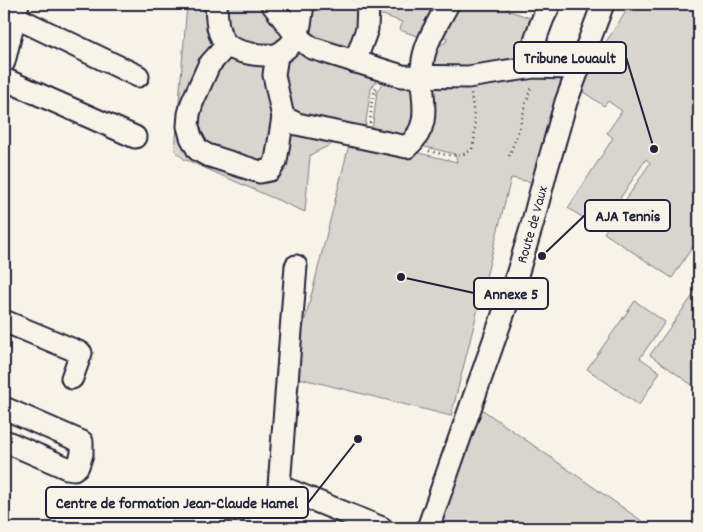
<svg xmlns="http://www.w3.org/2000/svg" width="703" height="532" font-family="Dekko,sans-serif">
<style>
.green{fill:#d8d5cf;stroke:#7d7c85}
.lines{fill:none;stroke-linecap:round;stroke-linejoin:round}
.minor-casing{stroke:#22223b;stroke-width:25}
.path{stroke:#22223b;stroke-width:2.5;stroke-dasharray:1 4;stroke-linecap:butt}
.minor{stroke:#f7f3e8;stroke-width:21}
.labels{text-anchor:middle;stroke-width:4.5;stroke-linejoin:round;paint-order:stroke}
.street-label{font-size:15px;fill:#22223b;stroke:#f7f3e8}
.leader{fill:none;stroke:#22223b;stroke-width:2}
.callout-dot{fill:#22223b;stroke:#f7f3e8;stroke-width:2}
.callout{fill:#f7f3e8;stroke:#22223b;stroke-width:2}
.callout-label{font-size:16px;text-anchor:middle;font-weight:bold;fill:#22223b}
</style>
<rect width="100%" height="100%" fill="#f7f3e8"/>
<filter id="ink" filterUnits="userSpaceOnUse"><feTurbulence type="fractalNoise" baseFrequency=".02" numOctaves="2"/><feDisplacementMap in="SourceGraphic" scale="10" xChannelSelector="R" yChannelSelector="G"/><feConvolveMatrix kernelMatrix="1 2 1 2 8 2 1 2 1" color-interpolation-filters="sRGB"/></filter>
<g filter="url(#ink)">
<path class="green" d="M187,4H212L218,42L186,139L260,177L284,129L351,137L457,162L455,154L413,144L424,86L563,74L531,182L511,178L451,416L291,376L351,137L342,139L310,155L305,212L184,159L175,151Z
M221,4H266L286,33L282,47L233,45Z
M308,4H363L353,52L308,40Z
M374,4H438L420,37L400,30L402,22L383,15L375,18Z
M455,4H510L507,10L530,18L517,61L433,72L432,56L436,47L446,42L447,38L441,35Z
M631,4H699V237L672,278L604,233L650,163L646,159L600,229L568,208L613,138L607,133L622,111L608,101L604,106L576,87Z
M292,49L380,75L371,89L364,133L296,121L279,84L287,54Z
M226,52L266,59L279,117L269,164L197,142L193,125Z
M387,77L420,82L412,139L372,131L377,91Z
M699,287V390L650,355Z
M635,301L665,322L640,358L660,372L639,405L587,369Z
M480,408L652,528H441Z"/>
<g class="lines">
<g class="minor-casing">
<g id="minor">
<path d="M216,4C217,19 216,33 227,45L209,65L192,103L189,114L188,126L191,137L198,150L207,155L260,172L270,170L276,161L283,117L274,75L277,55C302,39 299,31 303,4"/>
<path d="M272,4L298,38L312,48L402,76L468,77L534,67L568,68L577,72"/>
<path d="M15,17L138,76"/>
<path d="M227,45C240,54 261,56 277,55"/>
<path d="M4,62L18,4"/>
<path d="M355,62L367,29L368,4"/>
<path d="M529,67C533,45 539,24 550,4"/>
<path d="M4,79L135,137"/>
<path d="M283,117L297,124L407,147C437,121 417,94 423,60C426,41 439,21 448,4"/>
<path d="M296,266L279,486L382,528"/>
<path d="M4,321L81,353L72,378"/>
<path d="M4,408L82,442V454L78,466L74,469L67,468L7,442"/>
<path id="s1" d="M428,528L517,275L532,225L546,172L566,102L603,4"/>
</g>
</g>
<path class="path" d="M370,123L372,100L376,87
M429,151C443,154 459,160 472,149C478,131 473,112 471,93
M509,156L519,129L531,86"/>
<use href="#minor" class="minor"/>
</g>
</g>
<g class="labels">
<g class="street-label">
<text dy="5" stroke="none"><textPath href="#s1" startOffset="321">Route de Vaux</textPath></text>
</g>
</g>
<path class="leader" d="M654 149L626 57M542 256L585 215M401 277L474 293M358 439L308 503"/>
<g class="callout-dot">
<circle cx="654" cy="149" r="5"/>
<circle cx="542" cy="256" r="5"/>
<circle cx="401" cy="277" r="5"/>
<circle cx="358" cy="439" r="5"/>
</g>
<g class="callout">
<rect x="514" y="42" width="112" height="31" rx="5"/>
<rect x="585" y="200" width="85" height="31" rx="5"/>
<rect x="474" y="278" width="74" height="31" rx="5"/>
<rect x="46" y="487" width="262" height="31" rx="5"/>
</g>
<g class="callout-label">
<text x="570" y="63">Tribune Louault</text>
<text x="628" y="221">AJA Tennis</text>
<text x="511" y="299">Annexe 5</text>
<text x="177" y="508">Centre de formation Jean-Claude Hamel</text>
</g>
<rect width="703" height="532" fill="none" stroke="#f7f3e8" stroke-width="20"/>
<rect x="10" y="10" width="683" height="512" fill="none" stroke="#22223b" stroke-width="2" filter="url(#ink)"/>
</svg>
